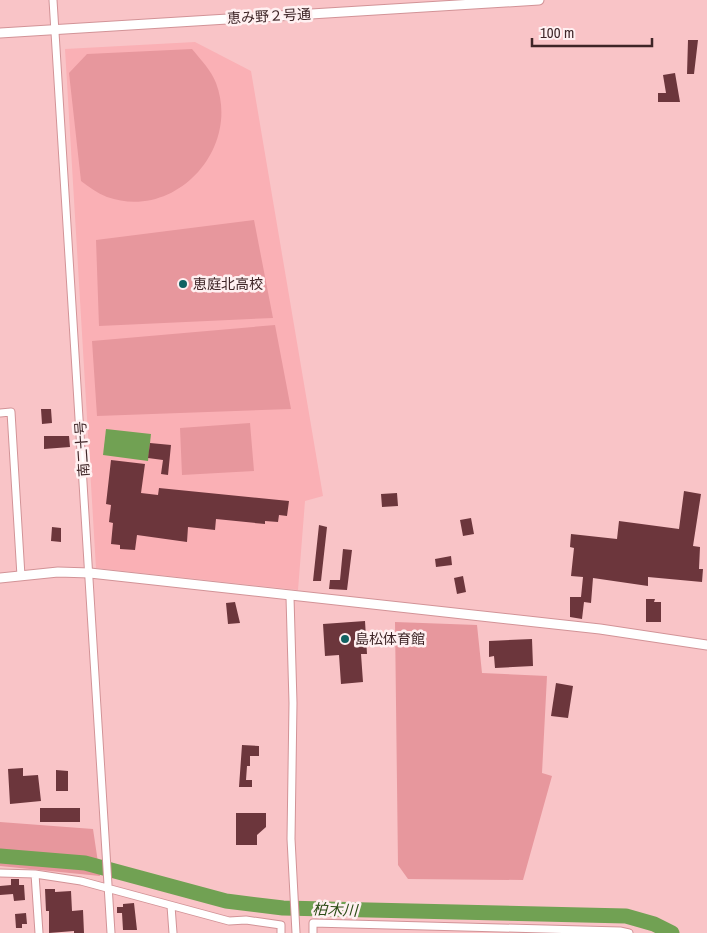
<svg xmlns="http://www.w3.org/2000/svg" width="707" height="933" font-family="'Archivo Narrow','Noto Sans JP',sans-serif">
<style>
.built{fill:#fab0b5}
.green{fill:#e7979d}
.water{fill:#71a153}
.lines{fill:none;stroke-linecap:round;stroke-linejoin:round}
.river{stroke:#71a153;stroke-width:15}
.building{fill:#6c363c}
.minor-casing{stroke:#d29397;stroke-width:9}
.tertiary-casing{stroke:#d29397;stroke-width:11}
.minor{stroke:#fff;stroke-width:7}
.tertiary{stroke:#fff;stroke-width:9}
.poi-dot{fill:#116262;stroke:#fff0f1;stroke-width:2}
.labels{text-anchor:middle;stroke-width:5;stroke-linejoin:round;paint-order:stroke}
.street-label{font-size:14px;fill:#3e2527;stroke:#fff0f1}
.poi-label{font-size:14px;fill:#3e2527;stroke:#fff0f1;text-anchor:start}
.water-label{font-size:15px;font-style:italic;fill:#2c4c16;stroke:#fff0f1}
</style>
<rect width="100%" height="100%" fill="#f9c4c7"/>
<path class="built" d="M195,42L251,71L323,496L305,501L298,590L96,568L65,49Z"/>
<path class="green" d="M192,49C201,60 211,70 216,83C241,149 175,221 107,197C97,193 89,187 81,181L69,73L87,54Z
M254,220L273,318L99,326L96,240Z
M275,325L291,409L97,416L92,341Z
M250,423L254,471L182,475L180,428Z
M395,622L477,625L482,673L547,676L542,773L552,776L523,880L408,879L398,865Z
M0,822L93,829L100,876L0,866Z"/>
<path class="water" d="M106,429L151,434L148,461L103,455Z"/>
<g class="lines">
<path class="river" d="M0,856L85,863L226,901L283,908L626,916L654,924L672,933"/>
</g>
<path class="building" d="M688,40H698L694,74H687Z
M675,73L680,102H658V93H666L663,75Z
M41,409H51L52,423L42,424Z
M44,436H69L70,447L44,449Z
M150,443L171,445L168,475L161,474L163,460L148,458Z
M111,460L145,464L141,493L158,495L159,488L289,501L287,516L279,515L278,522L265,521V524L216,519L215,530L188,527L187,542L137,535L135,550L120,549V545L111,544L113,523L109,522L111,505L106,504Z
M684,491L701,494L693,546L700,547L699,569H703L702,582L648,577V586L593,578L591,603L584,602L582,619L570,617V597H581L583,577L571,576L574,548L570,547L571,534L617,539L619,521L679,529Z
M397,493L398,506L382,507L381,494Z
M471,518L474,534L463,536L460,520Z
M319,525L327,527L321,581H313Z
M52,527L61,528V542L51,541Z
M343,549L352,550L347,590L329,589L330,580H340Z
M451,556L452,565L436,567L435,559Z
M463,576L466,592L457,594L454,578Z
M646,599H655L654,602H661V622H646Z
M235,602L240,623L228,624L226,603Z
M365,621L367,654H361L363,682L341,684L339,655L325,656L323,624Z
M532,639L533,666L495,668L494,656L489,657V641Z
M556,683L573,686L568,718L551,716Z
M242,745L259,746V756H250V766H247L246,780H252V787H239Z
M23,768V776L38,775L41,801L10,804L8,769Z
M56,770L68,771V791H56Z
M40,808H80V822H40Z
M236,813H266V827L257,835V845H236Z
M11,879H19V885H24L25,900L14,901L13,894L0,895V886L11,885Z
M45,889H55V892L71,891L72,911L83,910L84,933H74V931L49,933V911H46Z
M134,903L137,930H123L122,913H117V907H123V904Z
M26,913L27,924H22V928H16L15,914Z"/>
<g class="lines">
<g class="minor-casing">
<path id="minor" d="M53,0L111,933
M0,413L11,412L21,576
M290,597L293,703L291,839L296,933
M0,873L35,874L81,881L229,921L246,920L281,925V933
M35,874L39,933
M171,906L173,933
M313,933V923L620,931L629,933"/>
</g>
<g class="tertiary-casing">
<path id="tertiary" d="M0,33L539,0
M0,578L58,572L90,573L600,629L707,645"/>
</g>
<use href="#minor" class="minor"/>
<use href="#tertiary" class="tertiary"/>
</g>
<g class="poi-dot">
<circle cx="183" cy="284" r="5"/>
<circle cx="345" cy="639" r="5"/>
</g>
<g class="labels">
<g class="street-label">
<text transform="translate(269 16) rotate(-3)" y="5">恵み野２号通</text>
<text transform="translate(82 449) rotate(-94)" y="5">南二十号</text>
</g>
<g class="poi-label">
<text x="193" y="289">恵庭北高校</text>
<text x="355" y="644">島松体育館</text>
</g>
<g class="water-label">
<text transform="translate(335 910) rotate(2)" y="5">柏木川</text>
</g>
</g>
<path d="M532 38v8h120v-8" fill="none" stroke="#3e2527" stroke-width="2.5"/>
<text x="540" y="38" font-size="15" fill="#3e2527" stroke="#fff0f1" stroke-width="4" paint-order="stroke">100 m</text>
</svg>
